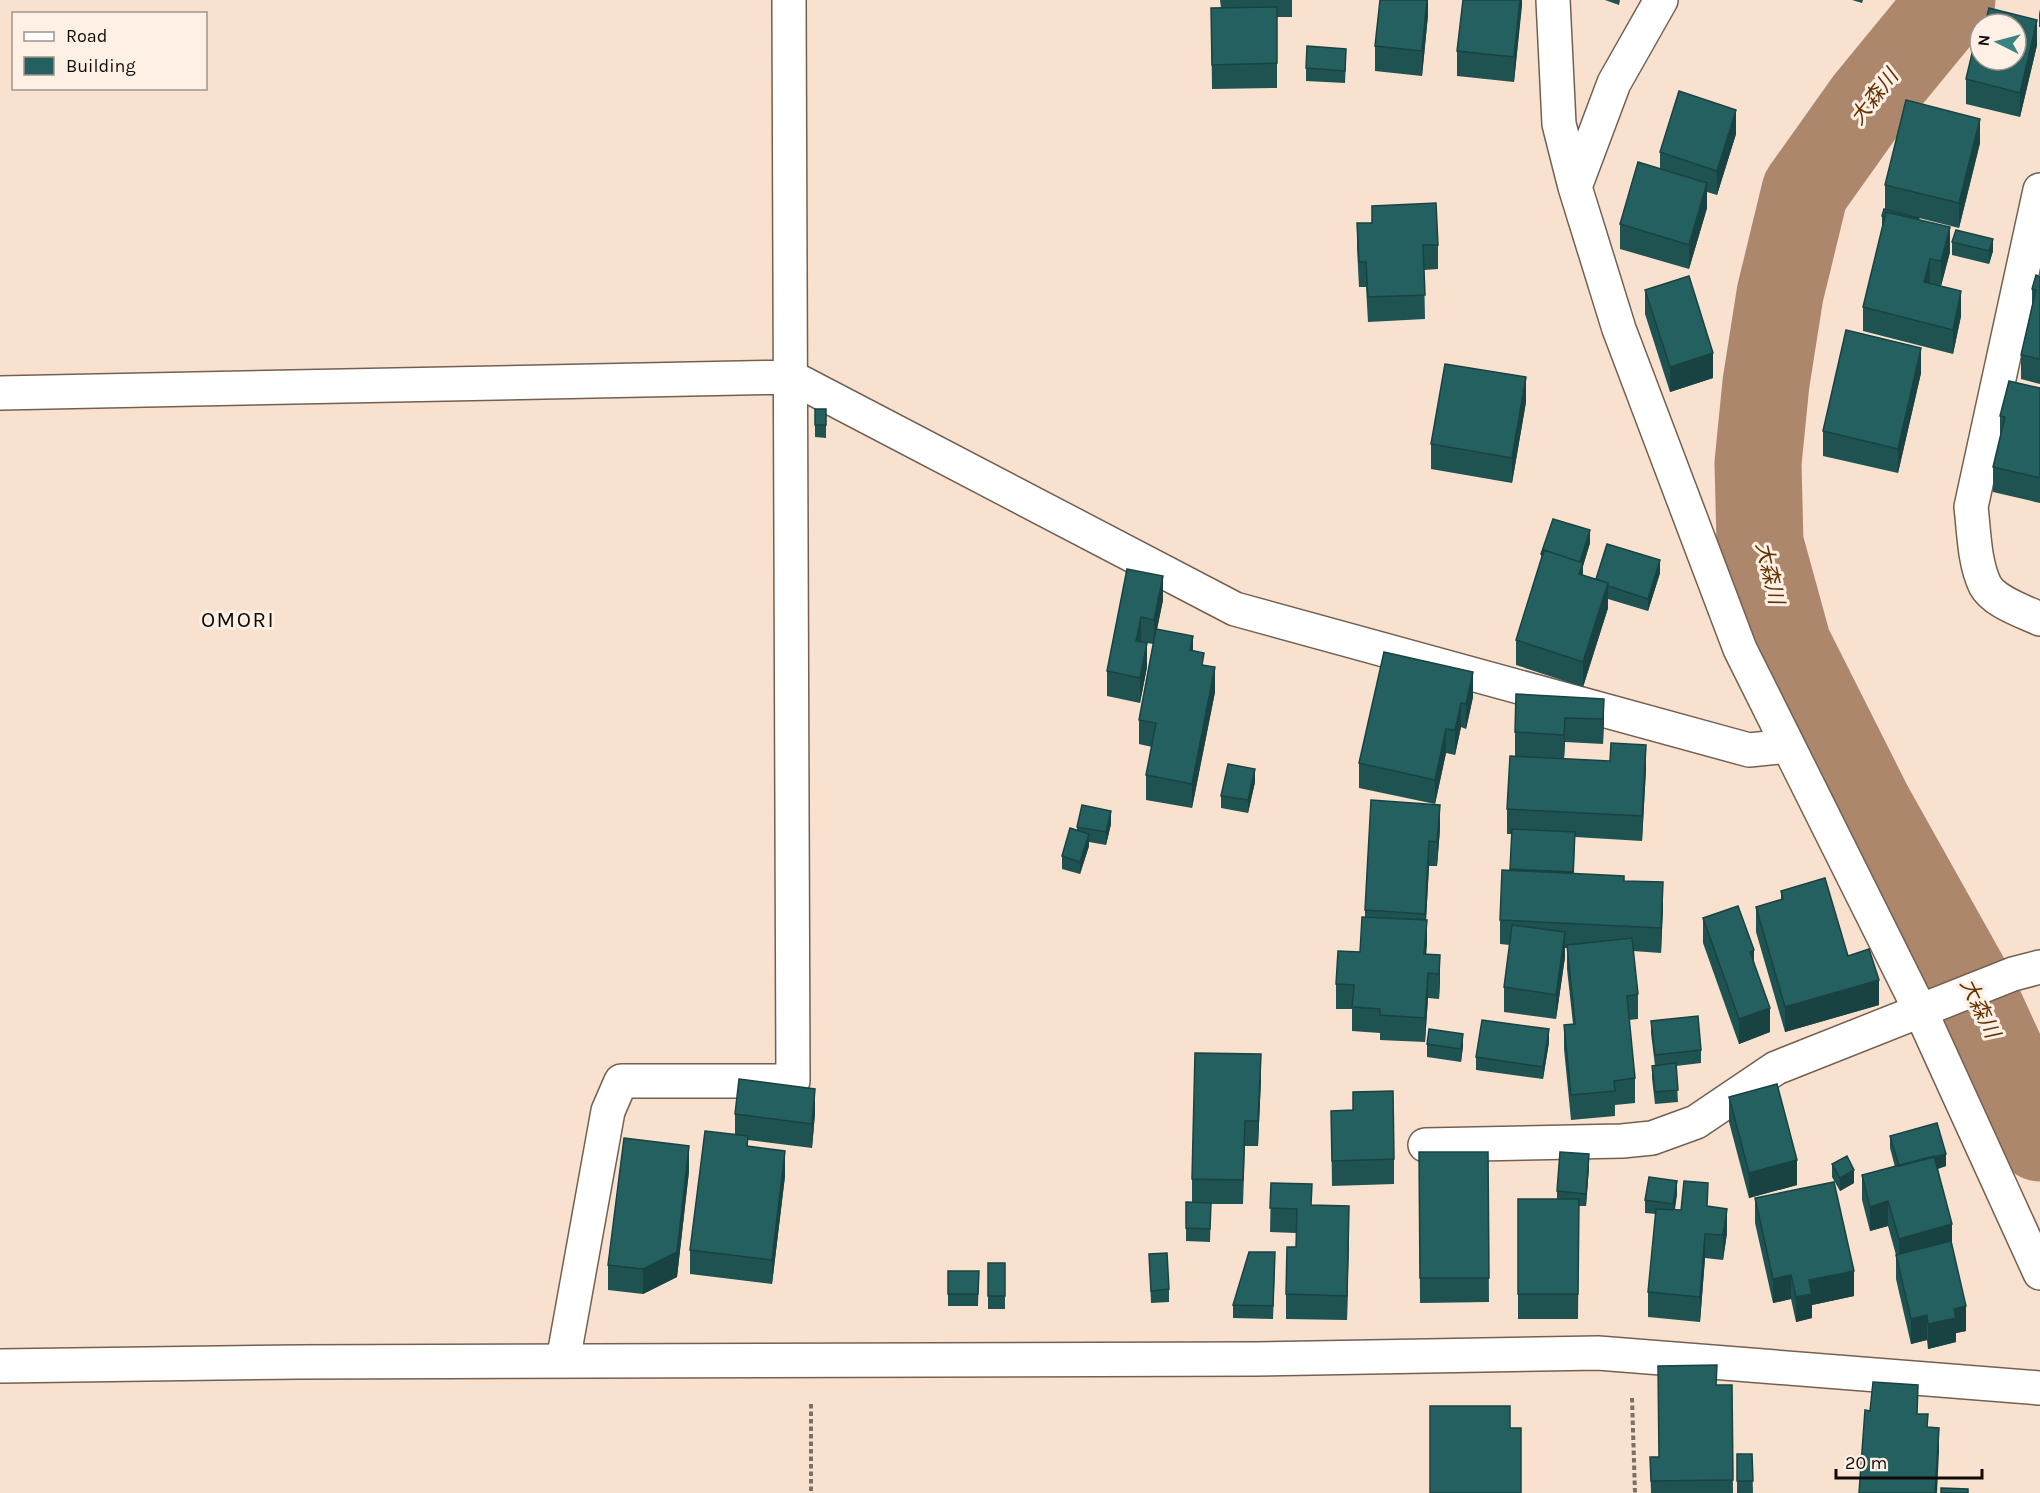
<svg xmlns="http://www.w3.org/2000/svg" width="2040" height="1493" font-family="Karla,'Noto Sans JP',sans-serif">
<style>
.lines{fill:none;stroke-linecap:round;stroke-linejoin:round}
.river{stroke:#ad876b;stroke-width:87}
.street-casing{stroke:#746051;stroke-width:36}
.path{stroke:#7e6f64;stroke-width:4;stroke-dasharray:4.5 3;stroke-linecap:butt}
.street{stroke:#fff;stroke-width:33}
.wall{fill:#1f5352}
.shaded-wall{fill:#194342}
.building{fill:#24605f;stroke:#194342;stroke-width:1.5}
.labels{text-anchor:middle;stroke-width:6;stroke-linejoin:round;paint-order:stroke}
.water-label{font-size:21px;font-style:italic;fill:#633200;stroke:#fef0e5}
.quarter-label{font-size:22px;letter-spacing:1.5px;fill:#110a05;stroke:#fef0e5}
</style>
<rect width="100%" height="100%" fill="#f8e1cf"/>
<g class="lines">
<path class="river" d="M1952,0L1869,101L1805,191L1780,294L1766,383L1758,463L1760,543L1788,645L1869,806L1972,990L2040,1138"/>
<g class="street-casing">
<path id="street" d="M1553,0L1559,124L1575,187L1619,329L1740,649L1921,1012L2040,1273
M1575,187L1614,83L1661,0
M2040,190L1971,507C1974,531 1974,562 1985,585C1994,602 2023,611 2040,619
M0,393L791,377L1235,609L1749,750L1788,746
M1425,1145L1622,1141L1652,1138L1696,1122L1776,1068L2013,974L2040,967
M563,1361L608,1111L621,1081H793L789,0
M0,1366L299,1362L1256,1359L1598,1353L2040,1388"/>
</g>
<path class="path" d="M1632,1398L1635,1493
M811,1404V1493"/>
<use href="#street" class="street"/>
</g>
<path class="wall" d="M1220,0H1292V17H1277V88L1212,89L1211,8H1221Z
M1428,0V15L1422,76L1375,71V46Z
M1522,0L1514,82L1457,76V51Z
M1605,0H1620L1619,5Z
M1852,0H1863L1862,3Z
M2040,9V27H2039V14Z
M2037,45L2020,117L1966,104V79L1979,46Z
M1346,62L1345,83L1306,81V68Z
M1736,134L1717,195L1707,192V208L1689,269L1620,249V224L1660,169V152Z
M1980,143L1959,228L1911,216L1919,220L1950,252L1941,286L1930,284L1961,316L1953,354L1863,331V307L1882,228V216L1885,209V185Z
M1372,206L1438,245V269L1424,270L1425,319L1368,322L1366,287H1359L1357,248V223H1372Z
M1952,242L1993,251L1989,264L1952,255Z
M2040,277V384L2021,379V355L2032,307V289Z
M1645,290L1713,378L1670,392L1645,314Z
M1921,373L1898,473L1823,456V431Z
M2040,388V503L1993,492V467L2000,437V416Z
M1526,402L1512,483L1431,469V444Z
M815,409H826V438L815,437Z
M1590,543L1583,566V575L1596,579L1660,573L1648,611L1608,599V608L1583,687L1516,665V640L1541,560V554Z
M1127,569L1163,600L1157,629L1193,651L1204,666L1215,692L1192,808L1146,800V775L1152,747L1139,744V720L1153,644L1147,643V667L1140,703L1107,696V671Z
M1384,652L1473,697L1466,729L1461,727L1455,755L1446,753L1435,804L1440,829L1437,866H1429L1426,920V954L1440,955V980L1439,999L1428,998L1425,1042L1380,1040V1033L1352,1031V1009H1336V984L1360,952L1365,917V910L1435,804L1359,788V763Z
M1604,699L1603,744L1565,742L1564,759L1646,769L1642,841L1575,837L1574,874L1624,881L1663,907L1661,953L1633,951L1638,994V1019L1629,1020L1635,1078V1103L1615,1105V1116L1571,1120L1564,1049V1025L1573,1024L1567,969V948H1565V957L1556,1019L1504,1012V987L1510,945L1500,944V920L1510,871L1512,834H1507V809L1515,756V732Z
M1255,782L1248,813L1221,808V796Z
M1111,824L1106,845L1089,842V846L1080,874L1062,869V856L1077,830V827Z
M1781,891L1848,956L1879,1005L1785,1032L1756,932V907L1781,900Z
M1703,918L1754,961L1770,1032L1739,1044L1703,943Z
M1651,1021L1701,1050V1063L1676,1066L1678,1102L1655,1104L1652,1078V1066H1655L1651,1033Z
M1549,1042L1543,1079L1476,1070V1057Z
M1427,1044L1463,1046L1461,1062L1427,1057Z
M1261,1079L1258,1146H1245L1243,1204H1211L1210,1242L1186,1241V1202H1192V1179Z
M1353,1092L1394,1159V1184L1332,1186L1331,1111L1353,1110Z
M1729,1097L1797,1185L1749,1198L1729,1122Z
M815,1113L812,1148L748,1140V1146L785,1176L772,1284L690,1274V1250L735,1135V1114Z
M1890,1136L1946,1166L1938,1169L1966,1331L1956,1333V1342L1928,1349L1927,1340L1911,1344L1896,1279V1255L1888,1226L1870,1231L1862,1200V1175L1895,1167L1890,1148Z
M1419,1152H1488L1489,1302L1420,1303Z
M1832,1164L1854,1183L1840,1191L1832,1177Z
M1589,1167L1586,1206H1579L1578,1319H1518V1199H1557V1191Z
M689,1171L677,1277L643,1294L608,1290V1265Z
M1271,1183L1312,1205L1349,1230L1347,1320L1286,1319V1294L1296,1247V1233L1270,1232Z
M1677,1194L1675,1210H1681L1708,1206L1727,1233L1723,1260L1705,1258L1700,1322L1648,1317V1292L1656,1214L1645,1213V1200Z
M1755,1198L1854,1296L1812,1305V1318L1796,1322L1791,1299L1773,1303L1755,1223Z
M1149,1254L1169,1289V1302L1151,1303Z
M988,1263H1005V1309H988Z
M1275,1265L1273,1319L1233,1318V1305Z
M948,1271H979L978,1306H948Z
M1717,1385H1732L1733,1493H1651L1650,1457H1659Z
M1737,1454H1752L1753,1493H1737Z"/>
<path class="shaded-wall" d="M1427,0H1428V15L1422,76V51Z
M1520,0H1522V6L1514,82V57Z
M2037,20V45L2020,117V93Z
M1736,110V134L1717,195V171Z
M1980,119V143L1959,228V203Z
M1707,183V208L1689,269V245Z
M1950,227V252L1941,286V261Z
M1993,239V251L1989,264V251Z
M1930,259V283L1924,307V282Z
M1961,291V316L1953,354V330Z
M1921,348V373L1898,473V449Z
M1713,353V378L1670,392V367Z
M1526,377V402L1512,483V458Z
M1590,530V543L1583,566V587L1579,598V566Z
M1660,560V573L1648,611V599Z
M1163,576V600L1154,644V620Z
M1608,583V608L1583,687V662Z
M1141,617V642L1136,641Z
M1193,636V661L1190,650Z
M1147,643V667L1140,703V678Z
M1215,667V692L1192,808V784Z
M1473,672V697L1466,729V704Z
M1604,699V723L1603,744V719Z
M1461,703V727L1455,755V730Z
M1565,718V742L1564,759V735Z
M1446,729V753L1435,804V780Z
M1646,745V769L1642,841V816Z
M1255,769V782L1248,813V800Z
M1440,805V829L1437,866V842Z
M1111,811V824L1106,845V832Z
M1089,834V846L1080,874V862Z
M1429,841V866L1425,938V914Z
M1663,882V907L1661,953V928Z
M1427,920V945L1424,979V954Z
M1565,932V957L1556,1019V995Z
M1754,950V975L1750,952Z
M1440,955V980L1439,999V974Z
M1428,973V998L1425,1042V1018Z
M1879,980V1005L1785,1032V1007Z
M1770,1008V1032L1739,1044V1019Z
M1549,1029V1042L1543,1079V1067Z
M1463,1034V1046L1461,1062V1049Z
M1261,1054V1079L1258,1146V1121Z
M815,1089V1113L812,1148V1124Z
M689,1146V1171L677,1277L643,1294V1269Z
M785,1151V1176L772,1284V1260Z
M1589,1154V1167L1586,1206V1194Z
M1946,1154V1166L1899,1180V1167Z
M1797,1160V1185L1749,1198V1173Z
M1854,1170V1183L1840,1191V1178Z
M1677,1181V1194L1673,1217V1204Z
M1888,1201V1226L1870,1231V1207Z
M1349,1206V1230L1347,1320V1296Z
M1727,1209V1233L1723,1260V1235Z
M1952,1224V1249L1899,1264V1239Z
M1705,1234V1258L1700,1322V1297Z
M1854,1271V1296L1812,1305V1318L1796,1322V1297L1809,1280Z
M1791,1275V1299L1773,1303V1279Z
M1966,1306V1331L1956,1333V1342L1928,1349V1324L1954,1309Z
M1927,1315V1340L1911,1344V1319Z
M1939,1428V1452L1937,1493H1935Z"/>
<path class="building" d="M1380,0H1427L1422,51L1375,46Z
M1463,0H1520L1514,57L1457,51Z
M1277,7V63L1212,65L1211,8Z
M1989,8L2037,20L2020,93L1966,79L1974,45L1979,46L1980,42V60H2016V24H1985Z
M1307,46L1346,49L1345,71L1306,68Z
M1679,91L1736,110L1717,171L1660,152Z
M1906,100L1980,119L1959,203L1885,185Z
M1638,162L1707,183L1689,245L1620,224Z
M1436,203L1438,245H1423L1425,295L1368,297L1366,262H1359L1357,223H1372V206Z
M1884,209L1919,218L1918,219L1886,212L1885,217L1882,216Z
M1886,212L1950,227L1941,261L1930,259L1924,282L1961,291L1953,330L1863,307Z
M1956,230L1993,239L1989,251L1952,242Z
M2036,275L2040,277V359L2021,355L2036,290L2032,289Z
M1689,276L1713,353L1670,367L1645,290Z
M1846,330L1921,348L1898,449L1823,431Z
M1445,364L1526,377L1512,458L1431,444Z
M2009,381L2040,388V478L1993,467L2005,417L2000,416Z
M815,409H826V425H815Z
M1553,519L1590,530L1580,562L1544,550L1543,555L1541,554Z
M1607,544L1660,560L1648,599L1608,586V583L1596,579Z
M1544,550L1583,563L1579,574L1608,583L1583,662L1516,640Z
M1127,569L1163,576L1154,620L1141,617L1136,641L1147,643L1140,678L1107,671Z
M1156,629L1193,636L1190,650L1204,653L1202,665L1215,667L1192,784L1146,775L1156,723L1139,720Z
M1384,652L1473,672L1466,704L1461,703L1455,730L1446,729L1435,780L1359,763Z
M1516,694L1604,699L1603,719L1565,718L1564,735L1515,732Z
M1611,743L1646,745L1642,816L1507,809L1510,756L1610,761Z
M1228,764L1255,769L1248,800L1221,796Z
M1371,800L1440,805L1437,842L1429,841L1425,914L1365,910Z
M1082,805L1111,811L1106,832L1077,827Z
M1070,828L1089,834L1080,862L1062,856Z
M1512,829L1575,832L1573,872L1510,869Z
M1502,870L1624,876V881L1663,882L1661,928L1500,920Z
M1825,878L1848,956L1869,949L1879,980L1785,1007L1756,907L1783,899L1781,891Z
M1738,906L1754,950L1750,952L1770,1008L1739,1019L1703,918Z
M1362,917L1427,920L1424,954L1440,955L1439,974L1428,973L1425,1018L1380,1015V1009L1352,1007L1354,985L1336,984L1338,951L1360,952Z
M1512,925L1565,932L1556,995L1504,987Z
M1632,938L1638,994L1627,996L1635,1078L1614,1081L1615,1091L1571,1095L1564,1025L1575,1024L1567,945Z
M1698,1016L1701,1050L1655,1055L1651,1021Z
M1482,1020L1549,1029L1543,1067L1476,1057Z
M1429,1029L1463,1034L1461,1049L1427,1044Z
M1195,1053L1261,1054L1258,1121H1245L1243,1180L1192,1179Z
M1676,1063L1678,1090L1655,1092L1652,1066Z
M739,1079L815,1089L812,1124L735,1114Z
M1777,1084L1797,1160L1749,1173L1729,1097Z
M1393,1091L1394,1159L1332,1161L1331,1111L1353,1110V1092Z
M1937,1123L1946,1154L1899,1166L1890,1136Z
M705,1131L748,1136L747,1146L785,1151L772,1260L690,1250Z
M624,1138L689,1146L677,1252L643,1269L608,1265Z
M1419,1152H1488L1489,1278H1420Z
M1560,1152L1589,1154L1586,1194L1557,1191Z
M1847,1156L1854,1170L1840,1178L1832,1164Z
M1934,1156L1952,1224L1899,1239L1888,1201L1870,1207L1862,1175Z
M1649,1177L1677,1181L1673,1204L1645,1200Z
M1684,1181L1708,1183L1707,1206L1727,1209L1723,1235L1705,1234L1700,1297L1648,1292L1656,1209L1681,1210Z
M1834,1182L1854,1271L1809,1280L1812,1294L1796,1297L1791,1275L1773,1279L1755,1198Z
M1271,1183L1312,1184L1311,1205L1349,1206L1347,1296L1286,1294L1287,1247H1296L1297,1209L1270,1208Z
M1518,1199H1579L1578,1294H1518Z
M1186,1202L1211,1203L1210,1229L1186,1228Z
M1951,1241L1966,1306L1954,1309L1956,1318L1928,1324L1927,1315L1911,1319L1896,1255Z
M1249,1252H1275L1273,1306L1233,1305Z
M1167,1253L1169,1289L1151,1291L1149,1254Z
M988,1263H1005V1296H988Z
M948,1271H979L978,1294H948Z
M1717,1365L1716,1385H1732L1733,1480L1651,1481L1650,1457H1659L1658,1366Z
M1873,1382L1918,1385L1917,1414H1928L1927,1427L1939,1428L1935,1493H1859L1865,1410L1870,1411Z
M1430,1406H1510V1428H1521V1493H1430Z
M1737,1454H1752L1753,1481H1737Z
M1941,1488L1968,1489V1493H1941Z"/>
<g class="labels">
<g class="water-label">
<text transform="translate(1874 97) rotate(-52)" y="7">大森川</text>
<text transform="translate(1770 573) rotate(77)" y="7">大森川</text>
<text transform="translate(1980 1008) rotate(64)" y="7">大森川</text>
</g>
<g class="quarter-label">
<text x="238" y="627">OMORI</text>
</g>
</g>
<rect x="12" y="12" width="195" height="78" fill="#fef0e5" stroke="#9f948b" stroke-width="1.5"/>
<rect x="24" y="32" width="30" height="9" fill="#ffffff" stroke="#9f948b" stroke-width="1.5"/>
<text x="66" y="42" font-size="18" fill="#110a05">Road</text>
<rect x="24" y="57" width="30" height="18" fill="#24605f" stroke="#9f948b" stroke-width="1.5"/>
<text x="66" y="72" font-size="18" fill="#110a05">Building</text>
<g transform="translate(1998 42) rotate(276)"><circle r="28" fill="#fef0e5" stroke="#9f948b" stroke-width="1.5"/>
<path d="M0-4.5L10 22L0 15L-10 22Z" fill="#3b8382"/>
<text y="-9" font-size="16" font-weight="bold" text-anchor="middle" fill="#110a05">N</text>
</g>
<path d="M1836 1469v9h146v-9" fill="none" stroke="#110a05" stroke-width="3"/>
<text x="1845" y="1469" font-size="18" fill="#110a05" stroke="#fef0e5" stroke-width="4.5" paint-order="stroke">20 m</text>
</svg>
